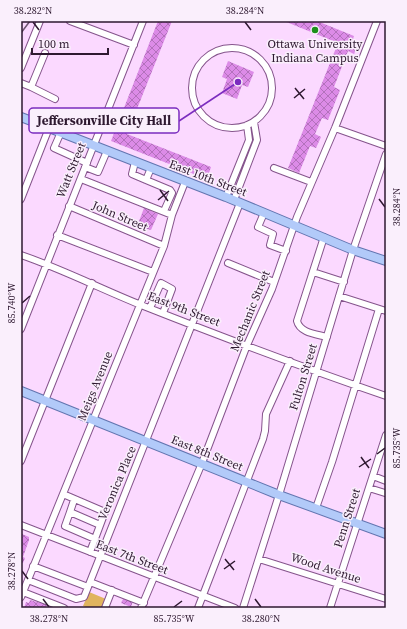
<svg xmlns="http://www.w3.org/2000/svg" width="407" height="629" font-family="'Source Serif 4',serif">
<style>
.grass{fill:#e0b45f}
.building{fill:url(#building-cross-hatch)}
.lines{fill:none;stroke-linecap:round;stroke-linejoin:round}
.minor-casing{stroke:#85548c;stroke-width:8}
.major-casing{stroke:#6375b0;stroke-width:10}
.minor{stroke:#fff;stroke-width:6}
.major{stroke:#b2caf9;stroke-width:8}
.rail{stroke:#6e5571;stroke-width:1.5}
.ticks{fill:none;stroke:#2e1930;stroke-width:1.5}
.poi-dot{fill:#1c8f19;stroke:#faeffc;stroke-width:1.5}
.labels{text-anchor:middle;stroke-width:3;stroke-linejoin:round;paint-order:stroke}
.poi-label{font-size:12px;fill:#2e1930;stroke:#faeffc}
.street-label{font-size:12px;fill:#2e1930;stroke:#faeffc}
.leader{fill:none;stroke:#7b2cbf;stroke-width:1.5}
.callout-dot{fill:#7b2cbf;stroke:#faeffc;stroke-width:1.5}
.callout{fill:#faeffc;stroke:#7b2cbf;stroke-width:1.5}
.callout-label{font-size:13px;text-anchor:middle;font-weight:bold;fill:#2e1930}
.neatline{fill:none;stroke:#2e1930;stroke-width:1.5}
.ticks-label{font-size:10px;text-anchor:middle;fill:#2e1930}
</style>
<defs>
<pattern id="building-cross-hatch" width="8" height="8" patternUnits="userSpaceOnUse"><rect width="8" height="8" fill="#dc8be7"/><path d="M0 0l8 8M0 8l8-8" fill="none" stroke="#b371bc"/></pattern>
</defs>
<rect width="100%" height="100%" fill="#fbd9ff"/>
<path class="grass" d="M89,592L106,599L102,608H88L83,606Z"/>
<path class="building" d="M158,21H172L127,134L211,167L207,179L195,176L192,173L111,141Z
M284,21H317L354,36L351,45L357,47L354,54L348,51L334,87L340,90L328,120L322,118L315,134L321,137L316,148L310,146L299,173L288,168L338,43Z
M228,61L254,72L248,87L242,85L237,99L222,93L227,79L222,77Z
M144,208L158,214L151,230L140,227L138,224Z
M22,534L29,537V540L23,557L25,558L23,563H21Z
M124,597L133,601L131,607L121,603Z
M30,600L47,605L45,608H24L26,602L29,603Z"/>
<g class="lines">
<g class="minor-casing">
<path id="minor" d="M70,21L134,45
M192 88a40 40 0 1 1 80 0a40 40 0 1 1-80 0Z
M21,68L40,21
M21,83L31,87L45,53
M31,87L55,99
M335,128L386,146
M61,132L54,148L87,163
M135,162L132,174L146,180
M85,167L98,172L107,151
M151,168L146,180L170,190L172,193L164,211
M274,168L311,182
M81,179L172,215
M226,197L249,140L247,125
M21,199L49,128
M234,200L257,140L254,122
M69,206L164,246
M264,213L258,227L273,234L270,245L286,251
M57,235L153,272
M324,237L297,321C300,333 316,334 327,337
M21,255C62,269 101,289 141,305C222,337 304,368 386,396
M228,263L274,282
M313,272L344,282
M339,296L386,311
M150,308L161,283L172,289L163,313
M21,329L143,21
M21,461L92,283
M373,476L386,481
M369,488L385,493
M63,494L105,512L90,552
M74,500L70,512L100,525
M316,508L332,462L379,309
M70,512L65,526L95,539
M21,525L235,608
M259,559L386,599
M33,566L88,587L240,203
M28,580L76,599L84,597L88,587
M90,582L144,603
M23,592L64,608
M21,597L164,246L172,215L185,182
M105,608L112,590
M141,608L202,463L247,345L272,289L297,217L335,128L377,21
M198,608L263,439L265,431L266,414L290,361
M243,608L279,495L353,250L386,154
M330,608L386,435"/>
</g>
<g class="major-casing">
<path id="major" d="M21,117L226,197L353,250L386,261
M21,391L279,495L386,534"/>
</g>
<use href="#minor" class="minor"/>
<use href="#major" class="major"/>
<path class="rail" d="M21,33L30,21"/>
</g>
<path class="ticks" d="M33,22L39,30M245,22L251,30M295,88L304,99M294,98L305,89M160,190L168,201M379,199L385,207M158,200L169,191M22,303L30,296M377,454L385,448M361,457L369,468M359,467L371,459M225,559L234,570M224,569L235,561M22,571L28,579M43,599L49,607M255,599L261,607M174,607L182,601"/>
<circle class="poi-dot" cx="315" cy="30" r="4"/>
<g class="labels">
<g class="poi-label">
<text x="315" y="48">Ottawa University<tspan x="315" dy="14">Indiana Campus</tspan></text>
</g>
<g class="street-label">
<text transform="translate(71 170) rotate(-68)" y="4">Watt Street</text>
<text transform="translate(208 178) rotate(21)" y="4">East 10th Street</text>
<text transform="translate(120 216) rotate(23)" y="4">John Street</text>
<text transform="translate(184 309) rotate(21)" y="4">East 9th Street</text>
<text transform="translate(250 311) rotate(-68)" y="4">Mechanic Street</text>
<text transform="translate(303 377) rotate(-73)" y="4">Fulton Street</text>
<text transform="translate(95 386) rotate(-68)" y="4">Meigs Avenue</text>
<text transform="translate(207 453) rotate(22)" y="4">East 8th Street</text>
<text transform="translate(117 483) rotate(-67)" y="4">Veronica Place</text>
<text transform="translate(347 518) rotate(-72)" y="4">Penn Street</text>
<text transform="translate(132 557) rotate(21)" y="4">East 7th Street</text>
<text transform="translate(326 568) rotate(18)" y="4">Wood Avenue</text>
</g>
</g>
<path class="leader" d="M238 82L179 121"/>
<circle class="callout-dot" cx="238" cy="82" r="4"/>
<rect class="callout" x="29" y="108" width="150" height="25" rx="4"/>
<g class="callout-label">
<text x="104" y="125">Jeffersonville City Hall</text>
</g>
<rect width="407" height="629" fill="none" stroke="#faeffc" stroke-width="44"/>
<path d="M32 48v6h76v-6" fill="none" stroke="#2e1930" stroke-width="2"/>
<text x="38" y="48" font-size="12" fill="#2e1930" stroke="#faeffc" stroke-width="3" paint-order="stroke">100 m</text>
<rect x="22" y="22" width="363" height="585" class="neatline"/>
<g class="ticks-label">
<text x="33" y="14">38.282°N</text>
<text x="245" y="14">38.284°N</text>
<text transform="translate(396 207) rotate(-90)" y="4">38.284°N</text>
<text transform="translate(11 303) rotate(-90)" y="4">85.740°W</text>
<text transform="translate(396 448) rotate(-90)" y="4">85.735°W</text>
<text transform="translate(11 571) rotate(-90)" y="4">38.278°N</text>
<text x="49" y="622">38.278°N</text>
<text x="174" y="622">85.735°W</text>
<text x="261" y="622">38.280°N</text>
</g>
</svg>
